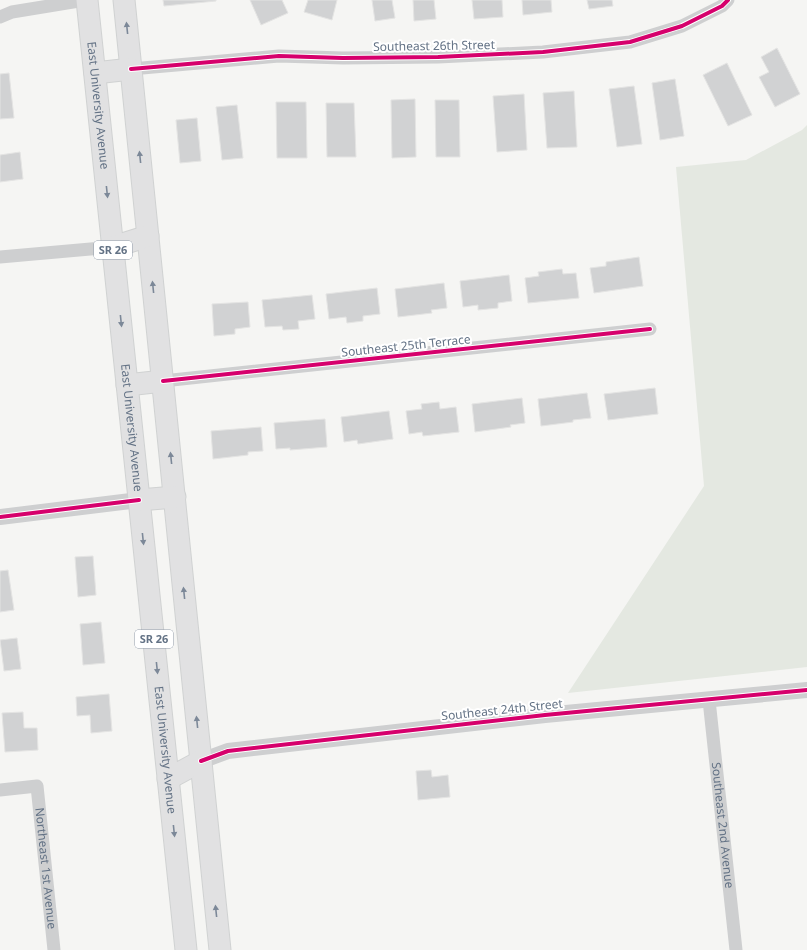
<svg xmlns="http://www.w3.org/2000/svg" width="807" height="950" font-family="'Noto Sans',sans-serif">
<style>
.green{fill:#e4e8e1}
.building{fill:#d1d2d3;stroke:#e4e4e3}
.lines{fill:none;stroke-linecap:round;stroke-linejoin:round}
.primary-casing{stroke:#d0d2d2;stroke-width:23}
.minor{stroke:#cecfd0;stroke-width:13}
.tertiary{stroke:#cecfd0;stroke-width:16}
.primary{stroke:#e1e1e2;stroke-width:21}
.cycleway-casing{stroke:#fff;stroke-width:6}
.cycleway{stroke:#d6006c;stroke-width:4}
.oneway{fill:#7c8898}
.labels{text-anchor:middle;stroke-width:4;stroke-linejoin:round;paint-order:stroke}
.shield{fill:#fff;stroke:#929caa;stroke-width:1}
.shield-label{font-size:11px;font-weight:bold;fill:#637285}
.street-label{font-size:12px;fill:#637285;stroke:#fff}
</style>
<rect width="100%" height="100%" fill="#f5f5f3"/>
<path class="green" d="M807,125V667L568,693L704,486L676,167L746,160L802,130Z"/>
<path class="building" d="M163,0H216V1L164,6Z
M250,0H282L288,13L261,25Z
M308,0H337L332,20L304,12Z
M372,0H392L395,18L375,21Z
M413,0H434L436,19L414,21Z
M472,0H502L503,17L474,19Z
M522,0H551L552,12L523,15Z
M587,0H612L613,6L589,9Z
M777,48L800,94L775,107L759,77L769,72L761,57Z
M727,63L752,115L728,126L703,75Z
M9,73L14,118L0,119V74Z
M675,79L684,136L660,140L652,83Z
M634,86L642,144L617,147L609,89Z
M574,91L577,147L547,148L543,93Z
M524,94L527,150L497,152L493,96Z
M415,99L416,157L392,158L391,100Z
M435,100H459L460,157H436Z
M276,102H306L307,158H277Z
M326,103H354L356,157H327Z
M237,105L243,158L222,160L216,107Z
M197,118L201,161L180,163L176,120Z
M20,152L23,179L0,182V155Z
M639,257L643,286L594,293L590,268L606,266V262Z
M562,269L563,274L576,273L579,298L528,303L525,278L539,276L538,272Z
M509,275L512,301L498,303V308L478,310V305L463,307L460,281Z
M444,283L447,308L431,310L432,313L398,317L395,289Z
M377,288L380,314L363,316V321L347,323L346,317L329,319L326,294Z
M312,295L315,319L298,321L299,329L283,330L282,326L265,327L262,300Z
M248,302L250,327L235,329V334L214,336L212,304Z
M655,388L658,414L608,420L604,394Z
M587,393L591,418L573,420V422L541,426L538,399Z
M522,398L525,423L510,425L511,427L475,432L472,404Z
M439,402L440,409L456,407L459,432L423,436L422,432L409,434L406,411L422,409L421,404Z
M389,411L393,439L358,444L357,440L344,442L341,417Z
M325,419L327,447L290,450V448L276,449L274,423Z
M261,427L263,451L248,452V455L213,459L211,431Z
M93,556L96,595L78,597L75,557Z
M8,570L14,610L0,612V571Z
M101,622L105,663L83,665L80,624Z
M17,638L21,669L4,671L0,640Z
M109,694L112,731L91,733L90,715L77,716L76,697Z
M23,712L24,728H37L38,750L5,752L2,713Z
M431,770L432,777L448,775L450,797L418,800L416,771Z"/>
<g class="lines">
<g class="primary-casing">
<g id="primary">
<path id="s3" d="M87,0L186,950"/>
<path d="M124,0L220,950"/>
<path d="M95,73L131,69"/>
<path d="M113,247L148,236"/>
<path d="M127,385L163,381"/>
<path d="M139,500L175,497"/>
<path d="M168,779L201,761"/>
</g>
</g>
<g class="minor">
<path d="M0,17L12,12L85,0"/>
<path d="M131,69L279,56L343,58L438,57L543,52L630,42L682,26L722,6L728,0"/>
<path d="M0,257L113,247"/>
<path d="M163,381L650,329"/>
<path id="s1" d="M709,700L736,950"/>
<path id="s2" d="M0,790L37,786L54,950"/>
</g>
<path class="tertiary" d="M0,517L139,500
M201,761L228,751L545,715L807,690"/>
<use href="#primary" class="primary"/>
<g class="cycleway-casing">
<path id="cycleway" d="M131,69L279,56L343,58L438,57L543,52L630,42L682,26L722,6L728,0
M163,381L650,329
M0,517L139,500
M201,761L228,751L545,715L807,690"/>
</g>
<use href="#cycleway" class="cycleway"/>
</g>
<defs><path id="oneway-solid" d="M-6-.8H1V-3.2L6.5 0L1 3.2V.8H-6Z"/></defs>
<g class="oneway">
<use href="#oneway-solid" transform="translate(127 28) rotate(-96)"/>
<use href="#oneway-solid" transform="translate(140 157) rotate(-96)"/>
<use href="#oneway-solid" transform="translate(107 192) rotate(84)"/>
<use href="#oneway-solid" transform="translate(153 287) rotate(-96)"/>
<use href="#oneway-solid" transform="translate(121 321) rotate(84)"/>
<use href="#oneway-solid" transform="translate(171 458) rotate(-96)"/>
<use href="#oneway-solid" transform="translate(143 539) rotate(84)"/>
<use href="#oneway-solid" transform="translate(184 593) rotate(-96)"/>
<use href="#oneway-solid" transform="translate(157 668) rotate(84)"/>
<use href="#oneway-solid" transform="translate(197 722) rotate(-96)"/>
<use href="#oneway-solid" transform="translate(174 831) rotate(84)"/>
<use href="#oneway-solid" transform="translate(216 911) rotate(-96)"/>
</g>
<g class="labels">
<g class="shield">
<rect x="94" y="241" width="38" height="18" rx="3"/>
<rect x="135" y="630" width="38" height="18" rx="3"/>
</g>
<g class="shield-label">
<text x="113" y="254">SR 26</text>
<text x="154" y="643">SR 26</text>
</g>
<g class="street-label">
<text transform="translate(434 46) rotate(-1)" y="4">Southeast 26th Street</text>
<text dy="4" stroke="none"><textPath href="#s3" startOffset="106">East University Avenue</textPath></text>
<text transform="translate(406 346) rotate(-6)" y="4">Southeast 25th Terrace</text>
<text dy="4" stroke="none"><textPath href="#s3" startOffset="430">East University Avenue</textPath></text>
<text transform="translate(502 710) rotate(-6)" y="4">Southeast 24th Street</text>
<text dy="4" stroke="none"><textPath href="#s3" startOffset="754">East University Avenue</textPath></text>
<text dy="4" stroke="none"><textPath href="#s1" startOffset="126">Southeast 2nd Avenue</textPath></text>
<text dy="4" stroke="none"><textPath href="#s2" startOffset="120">Northeast 1st Avenue</textPath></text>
</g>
</g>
</svg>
